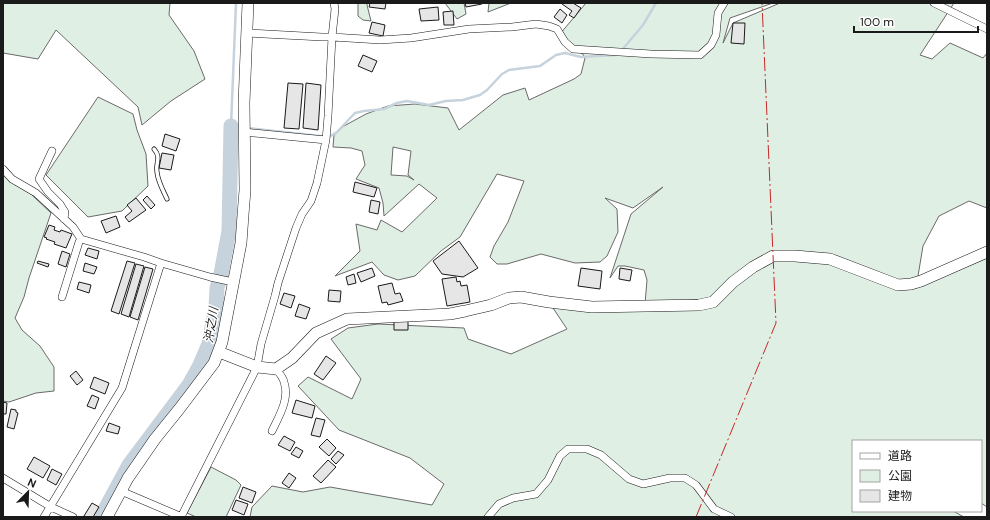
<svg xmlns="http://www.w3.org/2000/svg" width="990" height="520" font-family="'DM Sans','Noto Sans JP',sans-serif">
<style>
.green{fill:#e0efe3;stroke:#6a6a6a;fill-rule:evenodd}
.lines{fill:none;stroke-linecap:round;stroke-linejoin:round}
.stream{stroke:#c6d2dc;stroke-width:2.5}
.river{stroke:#c6d2dc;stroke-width:15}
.building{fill:#e6e6e6;stroke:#1a1a1a}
.lane-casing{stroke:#1a1a1a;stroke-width:5}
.street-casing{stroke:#1a1a1a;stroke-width:8}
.secondary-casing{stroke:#1a1a1a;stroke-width:12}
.lane{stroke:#fff;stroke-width:3.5}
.street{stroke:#fff;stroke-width:7}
.secondary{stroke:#fff;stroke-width:11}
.power{stroke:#c62828;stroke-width:1;stroke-dasharray:14 3 2 3;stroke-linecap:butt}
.labels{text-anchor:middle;stroke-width:3;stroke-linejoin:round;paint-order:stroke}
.water-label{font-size:12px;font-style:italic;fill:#1a1a1a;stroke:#fff}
</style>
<rect width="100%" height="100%" fill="#fff"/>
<path class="green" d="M3,3H170L169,15L194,51L205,79L171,101L142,125L138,107L56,30L38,59L3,53Z
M358,3H367V5L371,21L363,20L358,16Z
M445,3H464L466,14L457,19Z
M489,3H511L488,12Z
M586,3H773L730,18L723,43L733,23L780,3H954L920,55L932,59L950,43L983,58L987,53V208L969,201L939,216L923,246L916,288L987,258V507L981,503V441H853V511H953L964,517H250L252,507L272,486L303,492L330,487L432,505L444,484L410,458L339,430L298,386L308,377L352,399L361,379L331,339L348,328L378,324L464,328L468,339L511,354L567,329L549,302L645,304L647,280L644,270L625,266H618L610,278L631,214L663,187L633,208L605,198L617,209L618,232L607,256L600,262L575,263L541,254L507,264H497L490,257L494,246L508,222L524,181L497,174L460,237L441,251L415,276L398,280L384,275L372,262L335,276L360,251L356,224L377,230L381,220L402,232L437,198L419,184L384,216L383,203L379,188L356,179L365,165L362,151L351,148L333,147L334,135L344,126L366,114L388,106L415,104L448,108L459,130L503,95L525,88L529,100L574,79L581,74L585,58L582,53H580L560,34ZM393,147L411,151L408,175L414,180L407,176L391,175Z
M98,97L133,114L137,130L146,154L148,186L122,211L88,217L46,175Z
M3,172L14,184L31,194L51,213L29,278L24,297L15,318L22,330L40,346L54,367V391L36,393L9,402L3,401Z
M211,467L236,480L241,485L226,517H196L187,513Z"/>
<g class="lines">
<path class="stream" d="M236,3L231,126L241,127
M621,51L643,25L656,3
M248,128L329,137L337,132L355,113L364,111L384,109L397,103L407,101L429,105L446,101L463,100L480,95L487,90L502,74L509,70L540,66L556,55L565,53L581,57L616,55"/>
<path class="river" d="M101,517L129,465L189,385L200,365L209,344L216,307L217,288L221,274L229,231L231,126"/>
</g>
<path class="building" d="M370,3H386L385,9L369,7Z
M465,3H482V4L466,7Z
M563,3H573L581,8L574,18L569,15L572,11L562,4Z
M438,7L439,20L421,21L419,9Z
M560,9L567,15L562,23L554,17Z
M453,11L454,25H444L443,12Z
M372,22L385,25L383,36L369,33Z
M733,23H745L744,44L731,43Z
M363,55L377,61L372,72L358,66Z
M288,83L303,84L299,129L284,128Z
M306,83L321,85L318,130L303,128Z
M165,134L180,139L176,151L162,146Z
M162,153L174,155L171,170L159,168Z
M355,182L377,188L374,197L353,192Z
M147,196L155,205L151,209L143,200Z
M136,198L146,210L129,222L125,217L132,211L127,205Z
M371,200L380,202L378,214L369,212Z
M116,216L120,227L106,233L101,221Z
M49,225L55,227L54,230L60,232L61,230L72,234L66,248L54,244L55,242L46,239L47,238L44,237Z
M459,241L478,268L463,277L442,274L433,261Z
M88,248L99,251L97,259L85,255Z
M62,251L70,254L66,267L58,264Z
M38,261L49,264L48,267L37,263Z
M127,261L135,263L119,314L111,311Z
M85,263L97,267L94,274L83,271Z
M136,264L144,266L129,317L121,314Z
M145,267L153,269L138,320L130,317Z
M372,268L375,276L361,282L357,273Z
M581,268L602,271L600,289L578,286Z
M620,268L632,270L630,281L619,279Z
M354,274L356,283L348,285L346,277Z
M456,277L457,282L460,281L461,286L467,285L470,302L447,306L442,279Z
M79,282L91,285L89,293L77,289Z
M392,283L395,294L400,293L403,301L388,305L387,302L382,303L378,286Z
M329,290L341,291L340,302L328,301Z
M284,293L295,296L291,308L280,304Z
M299,304L310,308L306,319L295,316Z
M394,321H408V330H394Z
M326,356L336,363L323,380L314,374Z
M76,371L83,380L77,385L70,376Z
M94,377L109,383L105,394L90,388Z
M92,395L99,398L95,409L87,406Z
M296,400L315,406L312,418L292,413Z
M3,402L7,403L6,414H3Z
M11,409L16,410V412L18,413L14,429L7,427Z
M316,418L325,420L320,437L311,435Z
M109,423L120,427L118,434L106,431Z
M284,436L295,442L290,451L278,445Z
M327,439L336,448L329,456L319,447Z
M296,447L303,451L299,458L291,454Z
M338,451L344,455L336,464L331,459Z
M34,457L50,466L43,478L27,469Z
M328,460L336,467L321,483L313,476Z
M52,469L62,474L56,485L47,480Z
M289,473L296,478L289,488L282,483Z
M243,487L256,492L252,503L239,498Z
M236,500L248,504L244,515L232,510Z
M92,503L99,507L93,517H87L84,516Z"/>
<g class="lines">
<g class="lane-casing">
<path id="lane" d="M154,149C162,158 155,162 157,172C158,182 163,190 167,199"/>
</g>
<g class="street-casing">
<path id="street" d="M934,3L987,29
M247,33L322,37H332L380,40L411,38L469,29L512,27L536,24L549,26L557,29L565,42L573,49L651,54L700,55L711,45L716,35L718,13L724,3
M244,132L326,140
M52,151L39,179L48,192L60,204L65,212L64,219
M3,169L12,179L36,193L73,227L81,239L144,257L161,263L210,277L233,282
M62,297L79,242L81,239
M272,431C279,416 290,399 284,382C283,377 279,373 276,369
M3,478L51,507L73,517
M121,491L182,517
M44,517L122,388L161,263
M181,517L257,367L261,344L275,296L278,283L296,228L302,214L311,201L317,183L326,140L328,116L332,37L335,9L334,3
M488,517L499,504L513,498L536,494L548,480L560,456L568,449H587L601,455L629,479L643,484L670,478H685L696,485L714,509L731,517"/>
</g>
<g class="secondary-casing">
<path id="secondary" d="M219,352L257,367L276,369L292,358L316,333L347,319L450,314L465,311L491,305L509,298L521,297L549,302L592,307L699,305L713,302L733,282L753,267L773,256H795L830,259L898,285L911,284L921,281L987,252
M107,517L128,478L155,439L180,408L214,363L222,342L241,243L243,215L245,190L244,103L248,3"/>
</g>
<use href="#lane" class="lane"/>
<use href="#street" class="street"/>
<use href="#secondary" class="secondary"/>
<path class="power" d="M696,517L776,323L762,3"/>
</g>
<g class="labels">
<g class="water-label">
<text transform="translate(211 325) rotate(-81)" y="4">沖之川</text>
</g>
</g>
<rect width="990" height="520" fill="none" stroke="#1a1a1a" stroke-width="8"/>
<rect x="852" y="440" width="130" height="72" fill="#ffffff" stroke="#a3a3a3"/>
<rect x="860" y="453" width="20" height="6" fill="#ffffff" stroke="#a3a3a3"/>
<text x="888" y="460" font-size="12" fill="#1a1a1a">道路</text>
<rect x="860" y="470" width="20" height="12" fill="#e0efe3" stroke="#a3a3a3"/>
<text x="888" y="480" font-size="12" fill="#1a1a1a">公園</text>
<rect x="860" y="490" width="20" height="12" fill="#e6e6e6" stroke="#a3a3a3"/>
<text x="888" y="500" font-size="12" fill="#1a1a1a">建物</text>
<g transform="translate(28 492) rotate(23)" stroke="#ffffff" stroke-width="3" paint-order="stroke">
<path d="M0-3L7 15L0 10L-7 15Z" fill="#1a1a1a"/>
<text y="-6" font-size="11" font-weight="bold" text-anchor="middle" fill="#1a1a1a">N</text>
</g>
<path d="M854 26v6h124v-6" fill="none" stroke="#1a1a1a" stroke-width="2"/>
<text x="860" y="26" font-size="12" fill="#1a1a1a" stroke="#ffffff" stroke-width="3" paint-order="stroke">100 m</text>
</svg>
